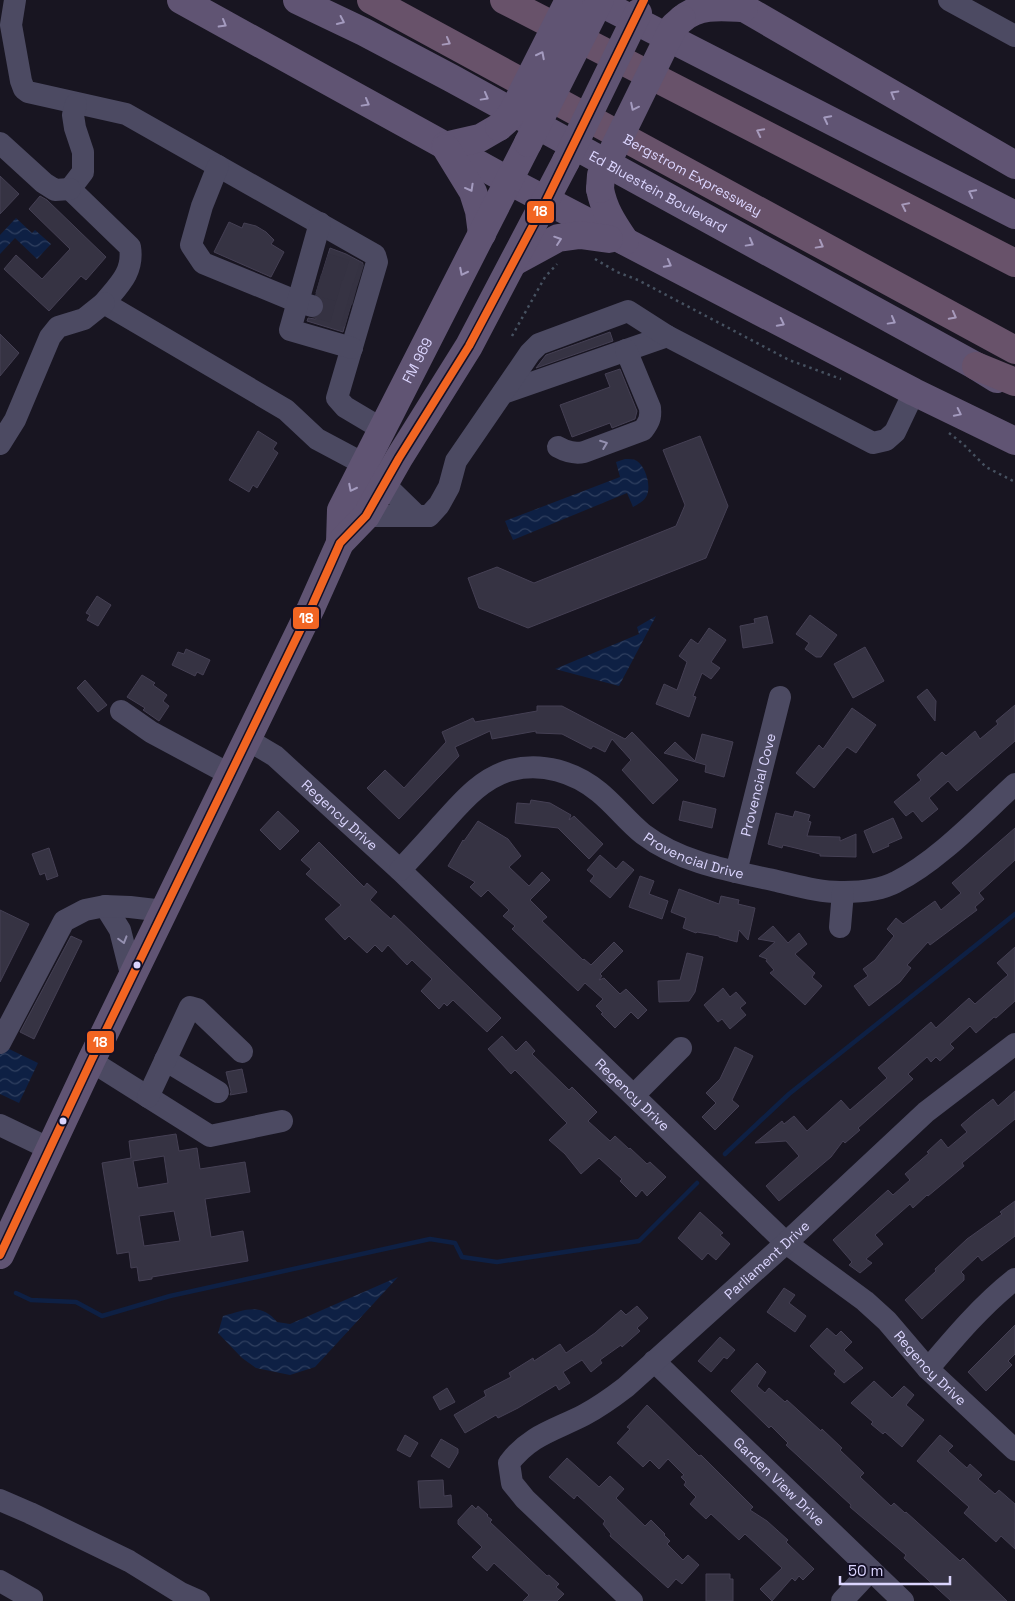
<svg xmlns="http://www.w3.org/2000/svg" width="1015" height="1601" font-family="'Space Grotesk',sans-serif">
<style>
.water{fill:url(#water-waves)}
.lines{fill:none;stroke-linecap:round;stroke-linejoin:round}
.stream{stroke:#0e2044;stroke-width:4.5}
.building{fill:#363343;stroke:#454054;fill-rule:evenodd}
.minor-tunnel{stroke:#353242;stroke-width:22;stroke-dasharray:22 11;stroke-linecap:butt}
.path{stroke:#465160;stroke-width:2.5;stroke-dasharray:2.5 4;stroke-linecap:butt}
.minor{stroke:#4c4a62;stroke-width:22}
.major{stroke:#605473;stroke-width:28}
.highway{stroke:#68526a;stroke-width:28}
.major-bridge{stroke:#605473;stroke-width:28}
.bus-1-casing{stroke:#141026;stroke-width:11}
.bus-1{stroke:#f26522;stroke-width:8}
.oneway{stroke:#a49bbf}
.oneway2{stroke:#a79abb}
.oneway3{stroke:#9490b0}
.bus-dot{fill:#dbd5fe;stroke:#141026;stroke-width:2}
.labels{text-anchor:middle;stroke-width:4;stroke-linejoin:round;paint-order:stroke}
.street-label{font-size:14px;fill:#dbd5fe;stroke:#141026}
.line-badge{stroke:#141026;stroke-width:2}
.badge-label{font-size:14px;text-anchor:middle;font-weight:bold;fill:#fff}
</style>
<defs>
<pattern id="water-waves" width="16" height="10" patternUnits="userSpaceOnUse" patternTransform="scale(1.25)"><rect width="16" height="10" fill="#0e2044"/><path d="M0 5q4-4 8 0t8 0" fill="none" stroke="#304060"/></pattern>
</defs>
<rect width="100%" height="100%" fill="#181521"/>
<path class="water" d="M16,218L32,233L35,230L51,244L37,259L15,238L0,254V235Z
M625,459C629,459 634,459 637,461C646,467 652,488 646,497C643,502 638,504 633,507L627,493L513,540L505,521L620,477L616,462Z
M656,616L619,686L555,669L639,634L637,627Z
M7,1048L38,1063L19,1103L0,1094V1051Z
M398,1277L315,1367L290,1375L256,1368L242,1358L218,1333L223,1316C245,1310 261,1302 277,1322L290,1324Z"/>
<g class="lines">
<path class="stream" d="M725,1154L789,1094L1015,914
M16,1293L31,1300L76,1302L102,1316L170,1296L430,1239L455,1243L462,1257L497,1262L639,1241L697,1183"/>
</g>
<path class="building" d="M0,176L19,194L0,214Z
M40,196L47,200L106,257L86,280L81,276L49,311L4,269L16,255L42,279L70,249L29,209Z
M229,222L242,228L244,223L256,226L266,232L274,240L271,244L284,252L271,277L214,252Z
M330,248L346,254L363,263L343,332L307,321L308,318L315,319L321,316L324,310L325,302L321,297L316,293Z
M610,332L613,341L536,368L546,355Z
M0,334L19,353L0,376Z
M620,369L637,411L635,419L612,428L610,423L572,437L560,405L610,387L605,374Z
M258,431L277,443L273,449L278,453L257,488L253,485L249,492L229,480Z
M700,436L728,506L706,558L528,628L479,608L468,578L497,567L534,583L676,526L685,505L663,450Z
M97,596L111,605L98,626L87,620L90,615L86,613Z
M810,615L837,635L821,657H816L805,649L809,643L796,634Z
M767,616L773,643L743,648L740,626L755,623L754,619Z
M709,628L726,640L711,662L720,668L711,679L702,673L693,696L696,697L689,717L656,704L664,684L677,690L687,662L679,656L691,639L698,644Z
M865,647L884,681L853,698L834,664Z
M186,649L210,660L203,675L197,672L195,676L172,665L178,652L184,654Z
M142,675L155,683L153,685L167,695L163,701L169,706L159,721L143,710L145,708L127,697Z
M85,680L107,705L98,712L77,688Z
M927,689L936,701L935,721L917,697Z
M1015,705V741L957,791L948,781L929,798L938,809L922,822L913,811L906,816L894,802L921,780L917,775L942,752L946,756L975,731L980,739L998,724L996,721Z
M537,706H562L625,739L632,732L678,780L653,804L622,770L631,760L612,739L605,752L593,746L591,749L562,734L536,733V731L492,739L490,731L455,747L459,756L399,819L367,788L385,770L404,788L446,742L442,732L473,718L475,722L537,711Z
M852,708L876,725L856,753L847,747L814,788L796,773L819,745L823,749Z
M702,734L733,742L724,777L705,772L706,765L664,753L675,742L695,761Z
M531,800L550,803L571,815L569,820L574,816L603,844L589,859L558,828L515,823L517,803L530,804Z
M683,801L716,809L712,828L679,820Z
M278,811L299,831L280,850L260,830Z
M795,811L810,815L808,821L811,822L807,836L840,837V841L856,834V857L820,856V854L783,845L782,848L768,844L776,813L793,817Z
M893,818L902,838L888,844L889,846L873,853L864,831Z
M478,821L508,839L521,856L509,867L529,886L542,872L550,880L530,900L547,917L542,921L583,960L584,959L591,965L614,942L623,951L600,974L602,976L599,980L604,978L620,994L626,989L647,1010L638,1019L631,1012L615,1028L601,1014L603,1013L596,1006L603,999L585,983L578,991L512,929L515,926L503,916L509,910L488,890L481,897L470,887L475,882L448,866L463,840L464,841Z
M1015,828V860L979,893L984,899L975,907L977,910L930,945L928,942L907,965L911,968L900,982L869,1006L854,986L868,976L863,969L875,960L894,936L887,929L896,918L903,924L935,901L941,910L961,893L952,883Z
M319,842L364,887L367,883L377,892L370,900L391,919L394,915L501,1018L487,1032L453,1000L447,1006L444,1003L439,1009L421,991L432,979L412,960L407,965L388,945L382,952L375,945L367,953L349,936L345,940L325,919L341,905L306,874L311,869L301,860Z
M49,848L58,876L47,880L45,873L40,875L32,854Z
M600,855L616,869L623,861L634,870L610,898L590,881L594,876L587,870Z
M640,876L654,881L649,894L668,901L662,919L629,907Z
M679,889L719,904L721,896L739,900L738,904L755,908L748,940L739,930L737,942L719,937V936L697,932L696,933L683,928L686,918L671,912Z
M0,910L29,924L0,982Z
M773,926L788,943L799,933L807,944L795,954L815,973L812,977L822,986L805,1005L770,973L774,970L766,961L767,959L759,956L775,942L758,939Z
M71,936L82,941L34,1039L20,1032Z
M1015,947V1001L996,1018L994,1017L976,1033L970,1026L950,1044L954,1048L940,1061L936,1057L931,1062L927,1057L908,1074L913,1079L858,1128L860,1130L845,1143L843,1141L831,1157L779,1201L766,1186L799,1156L786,1141L755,1143L782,1121L784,1124L794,1116L807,1131L841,1100L850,1110L887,1078L878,1068L931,1022L936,1028L969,998L975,1004L1008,975L997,963Z
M687,953L703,957L695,992L689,1001L659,1002L658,981L680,980Z
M723,988L730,997L736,992L746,1003L740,1008L746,1015L730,1029L722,1019L718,1022L704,1005Z
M502,1036L516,1051L526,1041L535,1051L532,1054L569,1090L572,1087L597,1112L588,1121L610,1141L615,1136L629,1149L630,1148L647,1164L650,1162L666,1177L647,1196L642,1190L636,1197L620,1181L622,1179L599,1158L581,1174L565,1154L549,1140L567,1123L515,1070L511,1074L488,1049Z
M735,1047L753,1056L732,1100L739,1106L715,1130L702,1117L716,1103L706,1093L720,1079Z
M242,1069L247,1092L230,1095L231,1092L226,1072Z
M1015,1091V1119L962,1163L964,1166L928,1196L927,1195L913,1208L910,1204L875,1235L883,1244L866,1259L872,1263L860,1273L849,1265L852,1262L833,1240L888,1190L893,1195L910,1180L905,1174L929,1153L927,1152L941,1139L948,1148L967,1132L961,1125L975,1113L993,1099L998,1106Z
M176,1134L179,1151L197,1148L200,1169L245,1162L250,1192L205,1199L211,1237L243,1231L248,1261L152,1277V1279L139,1281L137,1267L131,1268L129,1252L117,1254L102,1163L131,1158L129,1141ZM164,1156L168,1183L138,1188L133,1161ZM174,1211L180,1241L144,1246L139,1216Z
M1015,1201V1236L982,1261L978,1256L961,1272L964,1275V1280L922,1319L905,1300L936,1271L935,1269L967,1239L1002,1214L1000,1212Z
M700,1212L723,1233L720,1235L730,1244L716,1260L708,1253L702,1260L678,1238Z
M784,1288L795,1295L789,1303L806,1316L795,1332L767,1312Z
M637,1306L648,1318L637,1328L640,1331L622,1347L621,1345L600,1360L602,1363L591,1372L582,1360L563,1372L570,1383L559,1390L556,1385L518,1408L498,1418L496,1415L465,1433L454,1415L486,1396L484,1391L511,1377L509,1373L533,1358L534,1361L560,1344L566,1353L595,1333L621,1310L626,1315Z
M1015,1325V1354L1008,1361L1012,1365L986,1391L968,1372Z
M827,1328L836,1336L841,1331L852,1342L844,1350L863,1368L844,1383L834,1374L836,1371L810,1346Z
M720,1337L735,1350L727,1359L724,1357L711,1372L698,1361Z
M757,1363L766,1372L757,1386L765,1393L769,1388L785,1402L787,1400L821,1431L822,1429L842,1448L840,1450L864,1473L860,1477L891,1506L894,1503L905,1513L906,1512L960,1561L963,1558L1007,1601H951L904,1558L906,1555L850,1507L851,1505L786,1445L788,1443L771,1426L769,1428L731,1391Z
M874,1381L892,1398L904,1386L914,1395L906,1405L924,1420L902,1447L885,1432L883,1434L871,1424L873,1422L851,1403Z
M447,1388L455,1402L440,1410L433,1397Z
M647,1405L699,1456L701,1455L753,1507L750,1510L767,1521L788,1540L786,1542L814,1569L803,1580L799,1576L795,1581L792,1578L772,1601L760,1589L782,1568L745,1534L739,1540L711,1514L706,1519L690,1504L696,1497L684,1485L686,1482L681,1477L684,1475L668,1459L659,1469L650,1460L643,1467L617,1443L630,1429L627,1427Z
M405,1435L418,1443L410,1457L397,1450Z
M940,1435L953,1446L948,1451L967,1468L970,1464L982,1475L978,1479L995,1494L999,1490L1015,1504V1549L1001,1536L996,1542L964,1513L969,1507L917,1461Z
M441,1439L458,1449V1453L449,1468L431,1456Z
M567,1458L599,1487L610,1476L624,1489L616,1498L645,1526L651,1520L665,1534L664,1535L670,1541L667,1544L683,1560L688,1555L699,1565L682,1584L676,1579L668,1588L610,1536L611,1534L603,1524L605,1521L577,1495L574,1499L549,1477Z
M443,1480L444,1496L451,1495L452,1507L420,1508L418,1481Z
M472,1505L476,1509L478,1506L488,1515L487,1516L492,1520L490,1522L547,1576L549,1575L559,1584L556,1587L564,1594L557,1601H523L529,1595L494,1563L487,1571L472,1557L482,1547L458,1524V1520Z
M706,1574H730V1579H733V1601H706Z"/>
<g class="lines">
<path class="minor-tunnel" d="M325,264L361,275
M318,285L355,295
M312,306L348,316"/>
<path class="path" d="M595,259L617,272L638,280L789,360L841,379
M512,336L545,277L557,264
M949,433L963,444L986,467L1015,482"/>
<g class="minor">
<path d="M15,0L11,25L21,81L24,89L28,92L126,114L375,255L377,262L337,398L345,407L382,429"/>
<path d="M949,0L1015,36"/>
<path d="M76,104L73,115L75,128L83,152V172L70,189L130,247C134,272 119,285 104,303L286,410L317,439L364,464"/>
<path d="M0,143L44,183L55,190L70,189"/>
<path d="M218,166L202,206L191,245L203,263L298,302L312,306"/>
<path d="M320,223L290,330L352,348"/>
<path d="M503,393L667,336"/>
<path d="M0,444L15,420L50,337L58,327L84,319L104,303"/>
<path d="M558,447C567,452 574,454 584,452L643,430C649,422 651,418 650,408L626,350"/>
<path d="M384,484L417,516"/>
<path d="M366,516H429L439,505L449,487L456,461L530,353L539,344L628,311L667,336L873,443L886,440L895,432L914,392"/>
<path d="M121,711L151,732L231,775"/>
<path id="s1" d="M248,740L275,756L400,870L786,1243L865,1301L887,1321L928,1369L1015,1450"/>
<path id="s2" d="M400,870C414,855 428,840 441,825C461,803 481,778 511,770C542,762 575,772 599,792C615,805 627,821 643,834C681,863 731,871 777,881C798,886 822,893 844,892C861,892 881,890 896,882C938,861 980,816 1015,784"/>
<path id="s3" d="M736,872L780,697"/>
<path d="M105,906L120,930L132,978"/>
<path d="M840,927L843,892"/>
<path d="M0,1043L64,921L85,910L105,906L130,907L164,911"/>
<path d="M165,1060L218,1092"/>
<path d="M91,1061L210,1136L282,1121"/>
<path d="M634,1095L681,1048"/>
<path d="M148,1097L190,1007L197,1009L242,1052"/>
<path d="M0,1125L50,1149"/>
<path id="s4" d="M654,1361L903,1601"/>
<path d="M928,1369C955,1337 982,1305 1015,1279"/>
<path d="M0,1500L30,1513L129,1561L181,1593L199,1601"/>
<path d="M0,1581L32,1599"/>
<path id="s5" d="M632,1601L525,1499L512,1483L509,1463C530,1435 555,1430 584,1415C599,1407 613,1397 626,1387L786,1243L926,1112L1015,1044"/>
<path d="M842,1601L871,1570"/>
</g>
<g class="major">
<path d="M181,0L509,181L914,392L1015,441"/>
<path id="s6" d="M297,0L364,32L451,78L976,366L997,379"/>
<path d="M595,0L1015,215"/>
<path d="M730,0L1015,165"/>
<path d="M682,19C700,4 722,7 744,8"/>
<path d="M445,146L480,138L499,127"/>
<path d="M446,148L473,192L479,211L482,234"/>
<path d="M600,189C604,210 613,223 625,241"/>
<path d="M514,262L558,238L580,235L609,239"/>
<path id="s7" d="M340,543L341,510L528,143"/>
<path d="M0,1255L91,1061L311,608L340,543L366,516L399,458L469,346L566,161"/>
</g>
<g class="highway">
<path id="s8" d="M371,0L1015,350"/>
<path d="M504,0L1015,263"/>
<path d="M976,366L1015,382"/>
</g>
<path class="major-bridge" d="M499,127L507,120L513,111L569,0
M528,143L600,0
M566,161L638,13
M600,189L601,175L674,26L682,19"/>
<g class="bus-1-casing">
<path id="bus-1" d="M0,1255L91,1061L311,608L340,543L366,516L399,458L469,346L546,201L644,0"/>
</g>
<use href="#bus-1" class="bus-1"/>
</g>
<defs><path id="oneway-chevron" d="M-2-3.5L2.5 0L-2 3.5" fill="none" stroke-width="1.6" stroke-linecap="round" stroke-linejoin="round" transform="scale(1.25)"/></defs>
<g class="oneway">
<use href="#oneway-chevron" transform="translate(341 21) rotate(25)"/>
<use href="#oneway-chevron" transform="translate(223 24) rotate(30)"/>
<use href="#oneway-chevron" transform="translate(541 55) rotate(-63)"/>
<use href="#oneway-chevron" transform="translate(894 94) rotate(-150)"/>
<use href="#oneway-chevron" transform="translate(485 97) rotate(29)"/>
<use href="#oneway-chevron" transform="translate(366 103) rotate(29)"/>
<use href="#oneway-chevron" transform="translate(634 107) rotate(116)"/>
<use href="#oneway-chevron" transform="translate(827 119) rotate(-153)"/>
<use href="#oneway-chevron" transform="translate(470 188) rotate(61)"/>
<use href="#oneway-chevron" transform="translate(972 193) rotate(-153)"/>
<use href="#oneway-chevron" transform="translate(558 240) rotate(-19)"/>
<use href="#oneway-chevron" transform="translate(750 243) rotate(29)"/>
<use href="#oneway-chevron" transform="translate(668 264) rotate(28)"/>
<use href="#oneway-chevron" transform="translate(463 272) rotate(117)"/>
<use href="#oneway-chevron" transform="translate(892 321) rotate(29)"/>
<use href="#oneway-chevron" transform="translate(781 323) rotate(27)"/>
<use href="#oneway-chevron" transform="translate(958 413) rotate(26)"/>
<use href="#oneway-chevron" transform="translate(352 488) rotate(117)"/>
</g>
<g class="oneway2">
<use href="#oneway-chevron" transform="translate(447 42) rotate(29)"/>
<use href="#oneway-chevron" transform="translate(760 132) rotate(-153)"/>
<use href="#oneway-chevron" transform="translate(905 206) rotate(-154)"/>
<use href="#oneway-chevron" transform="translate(820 245) rotate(29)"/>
<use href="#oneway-chevron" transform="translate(953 316) rotate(28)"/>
</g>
<g class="oneway3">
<use href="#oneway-chevron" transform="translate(604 444) rotate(-21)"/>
<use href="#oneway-chevron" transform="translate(123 940) rotate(74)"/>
</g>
<g class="bus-dot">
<circle cx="137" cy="965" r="4.5"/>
<circle cx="63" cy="1121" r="4.5"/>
</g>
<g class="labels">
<g class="street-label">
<text dy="5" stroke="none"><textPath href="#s8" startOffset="366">Bergstrom Expressway</textPath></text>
<text dy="5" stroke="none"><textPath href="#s6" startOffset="409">Ed Bluestein Boulevard</textPath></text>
<text dy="5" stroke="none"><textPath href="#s7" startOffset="201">FM 969</textPath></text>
<text dy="5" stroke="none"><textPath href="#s3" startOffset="90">Provencial Cove</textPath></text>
<text dy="5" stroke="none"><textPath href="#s1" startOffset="119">Regency Drive</textPath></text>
<text dy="5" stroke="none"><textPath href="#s2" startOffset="362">Provencial Drive</textPath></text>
<text dy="5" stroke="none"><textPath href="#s1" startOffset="524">Regency Drive</textPath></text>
<text dy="5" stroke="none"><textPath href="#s5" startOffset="519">Parliament Drive</textPath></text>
<text dy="5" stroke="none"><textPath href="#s1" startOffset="929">Regency Drive</textPath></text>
<text dy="5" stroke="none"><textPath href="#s4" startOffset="174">Garden View Drive</textPath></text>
</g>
</g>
<g class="line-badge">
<rect x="526" y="200" width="29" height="24" rx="5" fill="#f26522"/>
<rect x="292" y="606" width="28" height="24" rx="5" fill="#f26522"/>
<rect x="86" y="1030" width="29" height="24" rx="5" fill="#f26522"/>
</g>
<g class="badge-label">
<text x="540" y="216">18</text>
<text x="306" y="623">18</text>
<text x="100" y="1047">18</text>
</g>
<path d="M840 1576v8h110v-8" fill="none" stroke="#dbd5fe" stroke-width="2.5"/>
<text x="848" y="1576" font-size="15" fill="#dbd5fe" stroke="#141026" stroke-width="4" paint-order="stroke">50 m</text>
</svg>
